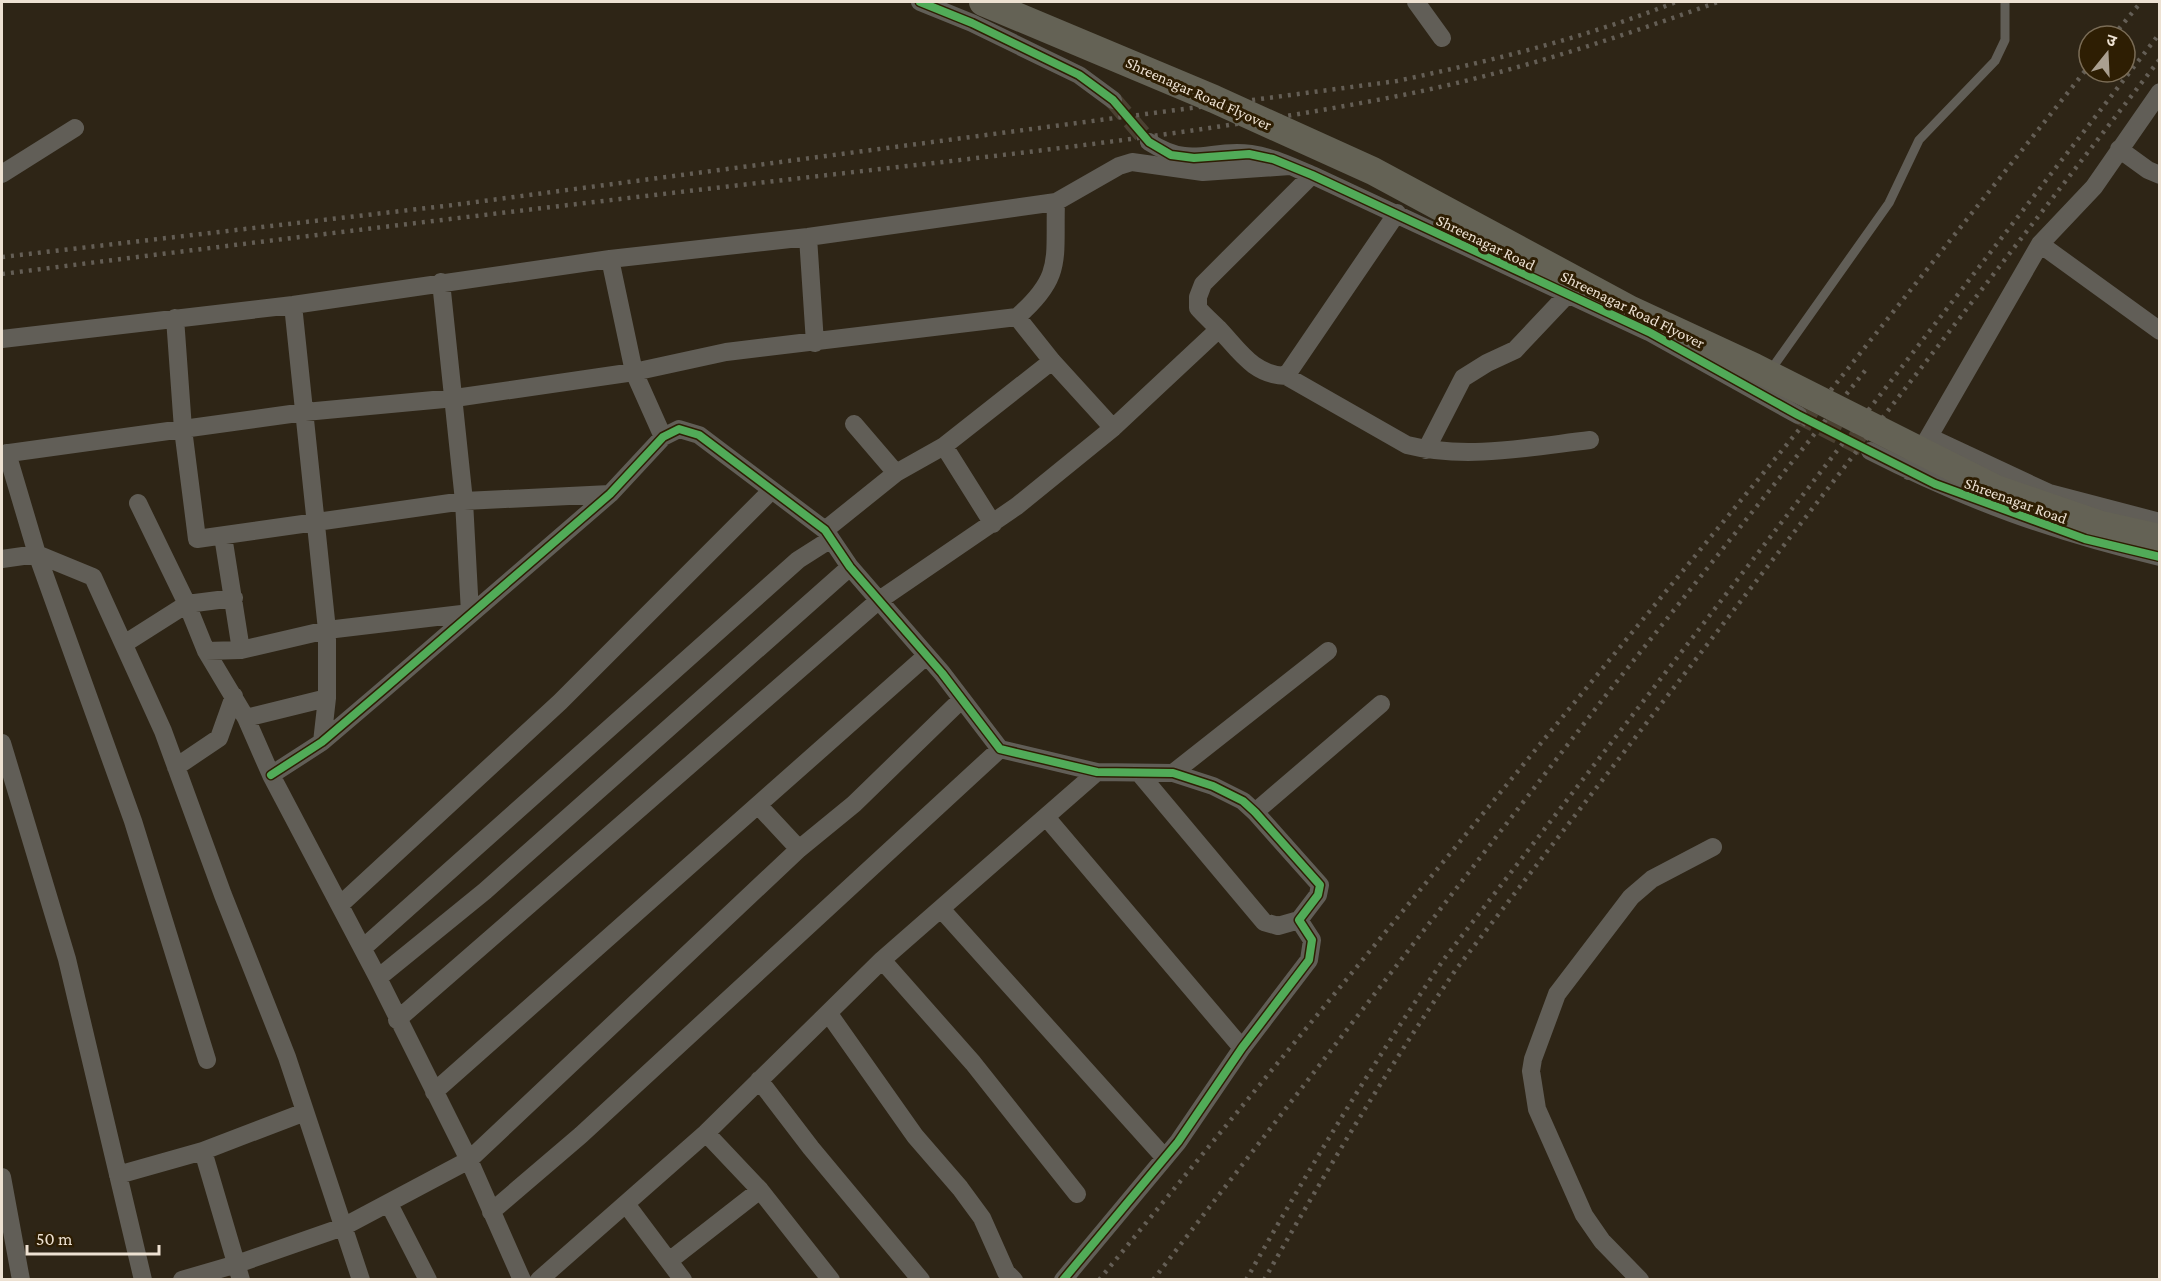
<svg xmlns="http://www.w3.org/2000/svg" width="2161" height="1281" font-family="'Crimson Pro','Noto Sans Devanagari',serif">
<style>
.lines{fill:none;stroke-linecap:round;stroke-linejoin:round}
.minor-tunnel{stroke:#4b4132;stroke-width:18;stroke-dasharray:18 9;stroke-linecap:butt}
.service{stroke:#615e57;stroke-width:9}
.minor{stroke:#615e57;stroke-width:18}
.rail{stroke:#645e55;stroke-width:4.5;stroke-dasharray:3 6;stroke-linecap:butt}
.trunk-bridge{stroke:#646255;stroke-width:28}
.cycleway-casing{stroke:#2e1e03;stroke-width:11}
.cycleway{stroke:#51ab58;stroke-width:8}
.labels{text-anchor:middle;stroke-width:6;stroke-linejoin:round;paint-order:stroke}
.street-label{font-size:16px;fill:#ede1d2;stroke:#2e1e03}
</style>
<rect width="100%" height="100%" fill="#2e2516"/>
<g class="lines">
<path class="minor-tunnel" d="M1113,100L1149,142
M1798,415L1870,451"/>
<path class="service" d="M1770,371L1889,203L1919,140L1995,61L2005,40V2"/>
<path class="minor" d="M920,2L972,23L1079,75L1113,100
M1416,2L1442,38
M1149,142C1193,170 1209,148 1251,154C1273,157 1292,167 1312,175L1649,332L1798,415
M2119,149L2148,170L2160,175
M2,174L75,128
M1312,175L1203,284L1198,297V308C1204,315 1211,321 1218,328C1239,350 1253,375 1286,376L1407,445C1466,460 1530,447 1590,440
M808,237L815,343
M2040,244L2160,331
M610,259L634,372L663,437
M1017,317L1052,361L1113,428
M175,318L183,429L197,539L464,501L610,494
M2,339L293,305L610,259L808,237L1056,202L1119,166L1132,162L1203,172L1290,166
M1286,376L1397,213
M854,424L896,473
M1929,437L2049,493L2160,522
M944,446L993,524
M1426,450L1463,378L1487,363L1515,350L1566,296
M1870,451C1966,500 2054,532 2160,557
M7,453L37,554L133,821L207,1060
M2,454L305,412L455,398L634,372L726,352L1017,317C1064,276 1054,259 1056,202
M1909,471L2040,244L2094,187L2160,92
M138,503L187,604L206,651L246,718L271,775L378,978L469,1160L522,1280
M825,530L896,473L944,446L1052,361
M223,536L241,650
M2,559L37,554L93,577L163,731L223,895L287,1057L361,1280
M124,644L187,604L234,598
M206,651L241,650L327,630L470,613L464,501L441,282
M246,718L327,698V630L293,305
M322,742L327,698
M2,743L67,959L143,1280
M176,767L219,738L234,696
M1139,773L1264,922L1278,926L1299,920
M1173,773L1328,651
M271,775L322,742L383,690L610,494L663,437L679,429L699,435L825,530L850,567L942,673L1000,749L1097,772L1173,773L1213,786L1243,801L1255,812L1320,885L1318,895L1299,920L1312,940L1309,960L1242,1048L1178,1142L1063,1280
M758,805L799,849L854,804L961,700
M1255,812L1381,704
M1046,817L1242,1048
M340,905L560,702L771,491
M942,910L1164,1157
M363,948L798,560L831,539
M882,960L973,1063L1077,1194
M378,978L485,891L850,567
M829,1014L915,1136L960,1188L982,1218L1006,1272L1014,1280
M397,1020L878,601L1017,506L1113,428L1219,329
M759,1080L811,1148L921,1280
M434,1092L926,656
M706,1133L760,1190L831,1280
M203,1151L241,1280
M118,1175L203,1151L305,1112
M2,1177L21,1280
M389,1204L428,1280
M626,1204L683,1280
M491,1212L581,1135L1000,749
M669,1261L760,1190
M182,1280L237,1264L343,1227L469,1160L799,849
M539,1280L706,1133L882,960L1097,772
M1640,1280L1602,1241L1584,1215L1537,1109L1531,1071L1533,1059L1557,994L1631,897L1652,879L1713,847"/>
<path class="rail" d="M2113,36L2141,2
M2,257L453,205L1397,81C1495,60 1584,38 1676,2
M2,274C262,241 523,210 784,180C993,156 1202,135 1408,94C1514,72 1617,38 1718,2
M1099,1280L1807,420L2089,66
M1153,1280L1610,690L1868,367
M1246,1280C1308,1170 1373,1063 1444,959L2160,33
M1264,1280C1325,1173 1387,1069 1457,968L2160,59"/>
<path class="trunk-bridge" d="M983,2L1214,99L1373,171L1631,310L1754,367L1996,489L2101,525L2160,538"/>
<g class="cycleway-casing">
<path id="cycleway" d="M920,2L972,23L1079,75L1113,100L1149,142L1171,155L1194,158L1249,154L1273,159L1312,175L1649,332L1798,415L1935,484L2085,539L2160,557
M271,775L322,742L383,690L610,494L663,437L679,429L699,435L825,530L850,567L942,673L1000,749L1097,772L1173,773L1213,786L1243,801L1255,812L1320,885L1318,895L1299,920L1312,940L1309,960L1242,1048L1178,1142L1063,1280"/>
</g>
<use href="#cycleway" class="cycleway"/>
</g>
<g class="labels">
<g class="street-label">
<text transform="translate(1199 93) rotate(24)" y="6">Shreenagar Road Flyover</text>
<text transform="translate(1486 242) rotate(26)" y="6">Shreenagar Road</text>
<text transform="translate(1633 309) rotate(26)" y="6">Shreenagar Road Flyover</text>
<text transform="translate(2016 500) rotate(20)" y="6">Shreenagar Road</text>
</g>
</g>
<rect width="2161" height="1281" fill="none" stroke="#ede1d2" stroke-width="6"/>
<g transform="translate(2107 54) rotate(18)"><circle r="28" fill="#2e1e03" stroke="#7a6c56" stroke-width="1.5"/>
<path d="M0-4.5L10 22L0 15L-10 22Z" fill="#aa9f90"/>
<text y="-9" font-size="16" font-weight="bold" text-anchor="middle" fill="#ede1d2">उ</text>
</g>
<path d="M27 1245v9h132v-9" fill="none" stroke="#ede1d2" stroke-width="3"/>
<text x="36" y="1245" font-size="18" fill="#ede1d2" stroke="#2e1e03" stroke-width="4.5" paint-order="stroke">50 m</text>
</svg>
